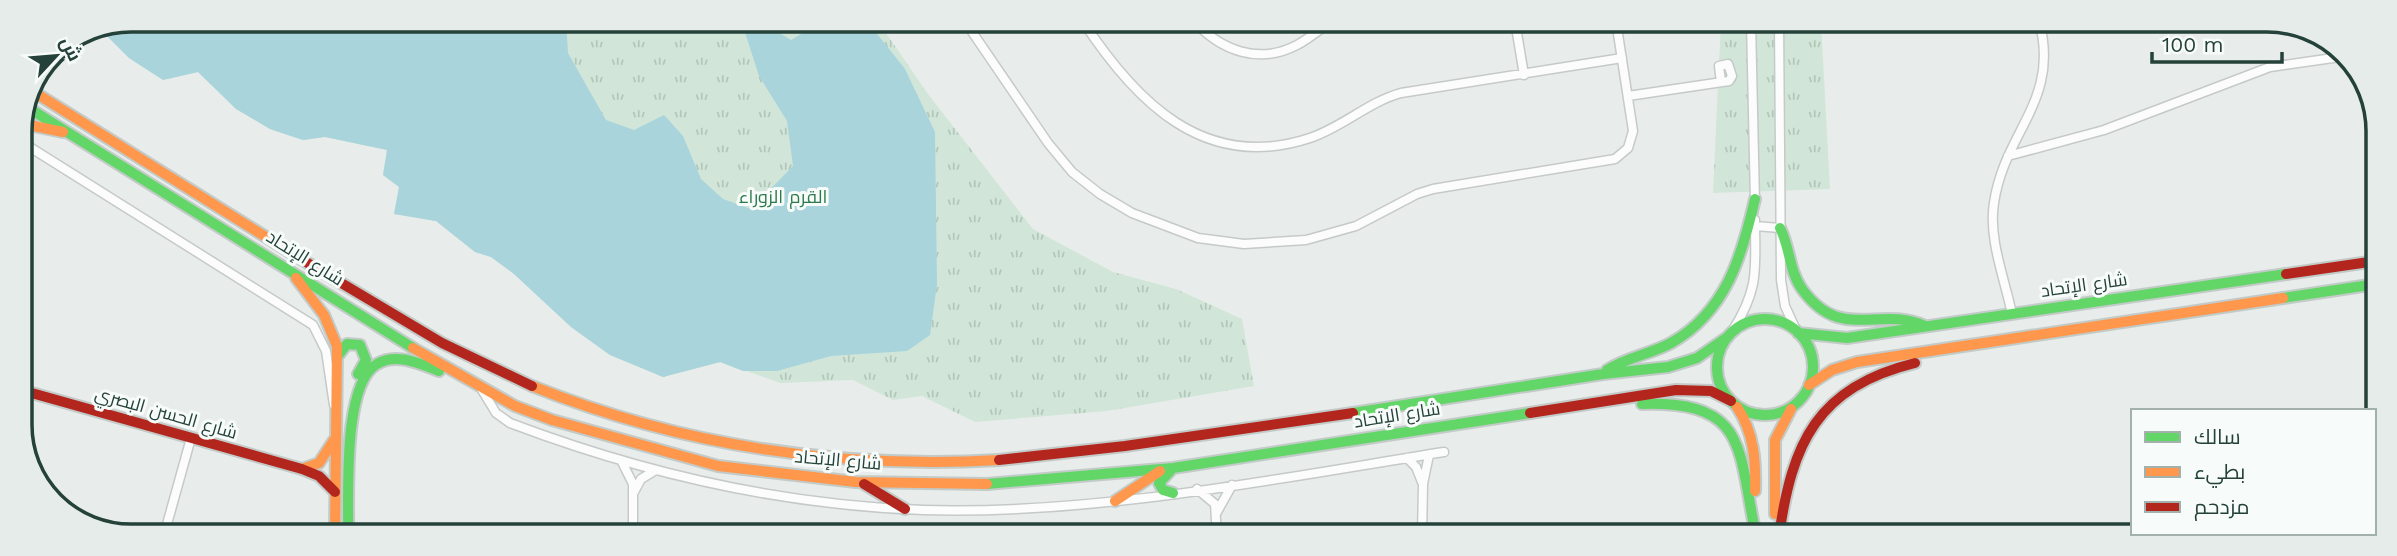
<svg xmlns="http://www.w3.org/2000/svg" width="2397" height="556" font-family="'Work Sans',Cairo,sans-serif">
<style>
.park{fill:url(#park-tufts)}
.water{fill:#a9d4db}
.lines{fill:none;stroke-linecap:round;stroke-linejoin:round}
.street-casing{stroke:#c5cac8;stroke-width:11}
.fast-casing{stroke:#c3cbc8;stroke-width:14}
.slow-casing{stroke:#c3cbc8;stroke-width:14}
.jam-casing{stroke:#c3cbc8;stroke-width:14}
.street{stroke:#fcfcfc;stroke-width:8}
.fast{stroke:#63d668;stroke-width:10}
.slow{stroke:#ff974d;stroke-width:10}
.jam{stroke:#b3261e;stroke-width:10}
.labels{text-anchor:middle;stroke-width:6;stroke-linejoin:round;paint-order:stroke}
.park-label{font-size:18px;fill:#2d7a4b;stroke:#f7fbf9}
.street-label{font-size:18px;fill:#24423a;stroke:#f7fbf9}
.rim{fill:none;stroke:#24423a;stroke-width:3.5}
</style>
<defs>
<pattern id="park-tufts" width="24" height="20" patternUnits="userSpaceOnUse" patternTransform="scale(1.75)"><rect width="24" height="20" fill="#d1e6d8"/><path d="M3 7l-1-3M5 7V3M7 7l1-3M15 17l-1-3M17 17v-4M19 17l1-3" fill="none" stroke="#b3c6ba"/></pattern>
</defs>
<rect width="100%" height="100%" fill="#e8edeb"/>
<path class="park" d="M130,19L877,20L928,94L1033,229L1113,272L1176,289L1242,319L1254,386L1107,411L975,422L922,396L893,400L853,380L780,383L721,362L663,377L610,355L571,327L514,274L491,257L475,252L436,221L394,214L399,187L383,175L387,150L325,137L303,140L270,129L236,109L198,72L163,80L129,58L102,31Z
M1721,21H1821L1830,189L1713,193Z"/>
<path class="water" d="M130,19L566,20L568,53L606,120L634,130L664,115L683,136L701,179L723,199L751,209L793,166L787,121L759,76L741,20H774L773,29L791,40L824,20H866L905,69L935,132L937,284L930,335L907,351L831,356L777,371H743L720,362L663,377L610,355L571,327L514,274L491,257L475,252L436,221L394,214L399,187L383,175L387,150L325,137L303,140L270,129L236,109L198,72L163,80L129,58L102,31Z"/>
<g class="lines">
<g class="street-casing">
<path id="street" d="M964,20L1048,143L1072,172L1100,194L1132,213L1198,238L1244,244L1306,240L1356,226L1417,194L1433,189L1615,159L1628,148L1633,131L1616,21
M1082,20C1135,101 1204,173 1310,138C1343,127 1368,102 1401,93L1622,58
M1193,20C1221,51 1259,65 1297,45C1310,38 1321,28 1334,20
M1309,20L1317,32
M1515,21L1524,75
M1751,21L1755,203
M1779,21L1781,280L1785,306L1796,330
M1617,25L1649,21
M1628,96L1729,81L1732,76L1728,64L1719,66L1721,82
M20,141L313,325L326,351L334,405
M2008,156L2104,130L2270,67L2347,56
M1755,226L1780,228
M2012,314C2005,280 1988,238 1994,203C2004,132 2061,100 2039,21
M1733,330C1760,287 1755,268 1755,220
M482,390L496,413L510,423C642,473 780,505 923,510C1095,515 1275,479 1444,452
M1407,458L1416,467L1422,482
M622,462L633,484V535
M1197,489L1215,504L1217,536
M634,492L641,479L654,471
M1217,512L1232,485
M92,526L126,535
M164,535L191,438
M1422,536L1423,484L1429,455"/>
</g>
<g class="fast-casing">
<path id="fast" d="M27,107L413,348
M1780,228C1790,247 1789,271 1802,289C1841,343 1878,305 1925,326
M2283,298L2376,284
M1717 367a48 48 0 1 1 96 0a48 48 0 1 1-96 0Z
M1798,333L1847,338L2286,274
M337,357L347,344L360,345L366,360L358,374
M1607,370C1627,357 1651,354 1671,343C1726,312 1742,256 1755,199
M1642,404C1746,401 1738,446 1755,531
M1353,413L1603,374L1668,367L1697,358L1726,338
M1171,470L1159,483L1163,490L1173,493
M987,484L1173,468L1530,413
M348,535C349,497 342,384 377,364C396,352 421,364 439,371"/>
</g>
<g class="slow-casing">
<path id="slow" d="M34,92L301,259
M19,123L63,132
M296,278L324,315L337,346L335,535
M413,348L515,406L552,420L718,466L856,482L987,484
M1809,385L1832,370L1857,362L2283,298
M532,386C682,446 838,469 999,460
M1737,407C1754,433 1756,460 1755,491
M302,469L319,463L334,440
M1115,501L1160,471
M1775,514V440L1791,409"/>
</g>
<g class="jam-casing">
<path id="jam" d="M301,259L442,343L532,386
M2286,274L2376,261
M21,390L302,469L319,476L335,492
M1530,413L1676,390L1711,391L1731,401
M999,460L1125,446L1353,413
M864,484L905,509
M1779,536C1792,443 1817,387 1915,363"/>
</g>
<use href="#street" class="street"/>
<use href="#fast" class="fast"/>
<use href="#slow" class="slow"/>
<use href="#jam" class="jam"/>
</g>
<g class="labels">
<g class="park-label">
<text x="783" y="203">القرم الزوراء</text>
</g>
<g class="street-label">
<text transform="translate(305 258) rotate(32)" y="6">شارع الإتحاد</text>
<text transform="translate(2084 285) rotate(-8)" y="6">شارع الإتحاد</text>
<text transform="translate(166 413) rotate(16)" y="6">شارع الحسن البصري</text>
<text transform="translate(1397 415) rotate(-9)" y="6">شارع الإتحاد</text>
<text transform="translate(838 460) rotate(5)" y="6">شارع الإتحاد</text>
</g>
</g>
<path d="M0 0H2397V556H0ZM131 32H2267A99 99 0 0 1 2366 131V425A99 99 0 0 1 2267 524H131A99 99 0 0 1 32 425V131A99 99 0 0 1 131 32Z" fill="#e6ecea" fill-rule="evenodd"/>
<path class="rim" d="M131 32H2267A99 99 0 0 1 2366 131V425A99 99 0 0 1 2267 524H131A99 99 0 0 1 32 425V131A99 99 0 0 1 131 32Z"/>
<rect x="2131" y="409" width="245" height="126" fill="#f7fbf9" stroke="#a3b1ad" stroke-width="2"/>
<rect x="2145" y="432" width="35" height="10" fill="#63d668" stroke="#a3b1ad" stroke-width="2"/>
<text x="2194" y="444" font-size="21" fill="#24423a">سالك</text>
<rect x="2145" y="467" width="35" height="10" fill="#ff974d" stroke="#a3b1ad" stroke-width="2"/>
<text x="2194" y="479" font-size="21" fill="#24423a">بطيء</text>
<rect x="2145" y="502" width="35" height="10" fill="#b3261e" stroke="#a3b1ad" stroke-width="2"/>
<text x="2194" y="514" font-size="21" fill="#24423a">مزدحم</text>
<g transform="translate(56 56) rotate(64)" stroke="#f7fbf9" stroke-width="5" paint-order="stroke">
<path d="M0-5L12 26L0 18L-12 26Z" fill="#24423a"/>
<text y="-10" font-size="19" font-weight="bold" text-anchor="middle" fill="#24423a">ش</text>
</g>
<path d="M2152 52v10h130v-10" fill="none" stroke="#24423a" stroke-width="3.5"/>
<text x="2162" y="52" font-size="21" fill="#24423a" stroke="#f7fbf9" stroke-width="5" paint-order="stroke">100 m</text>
</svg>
